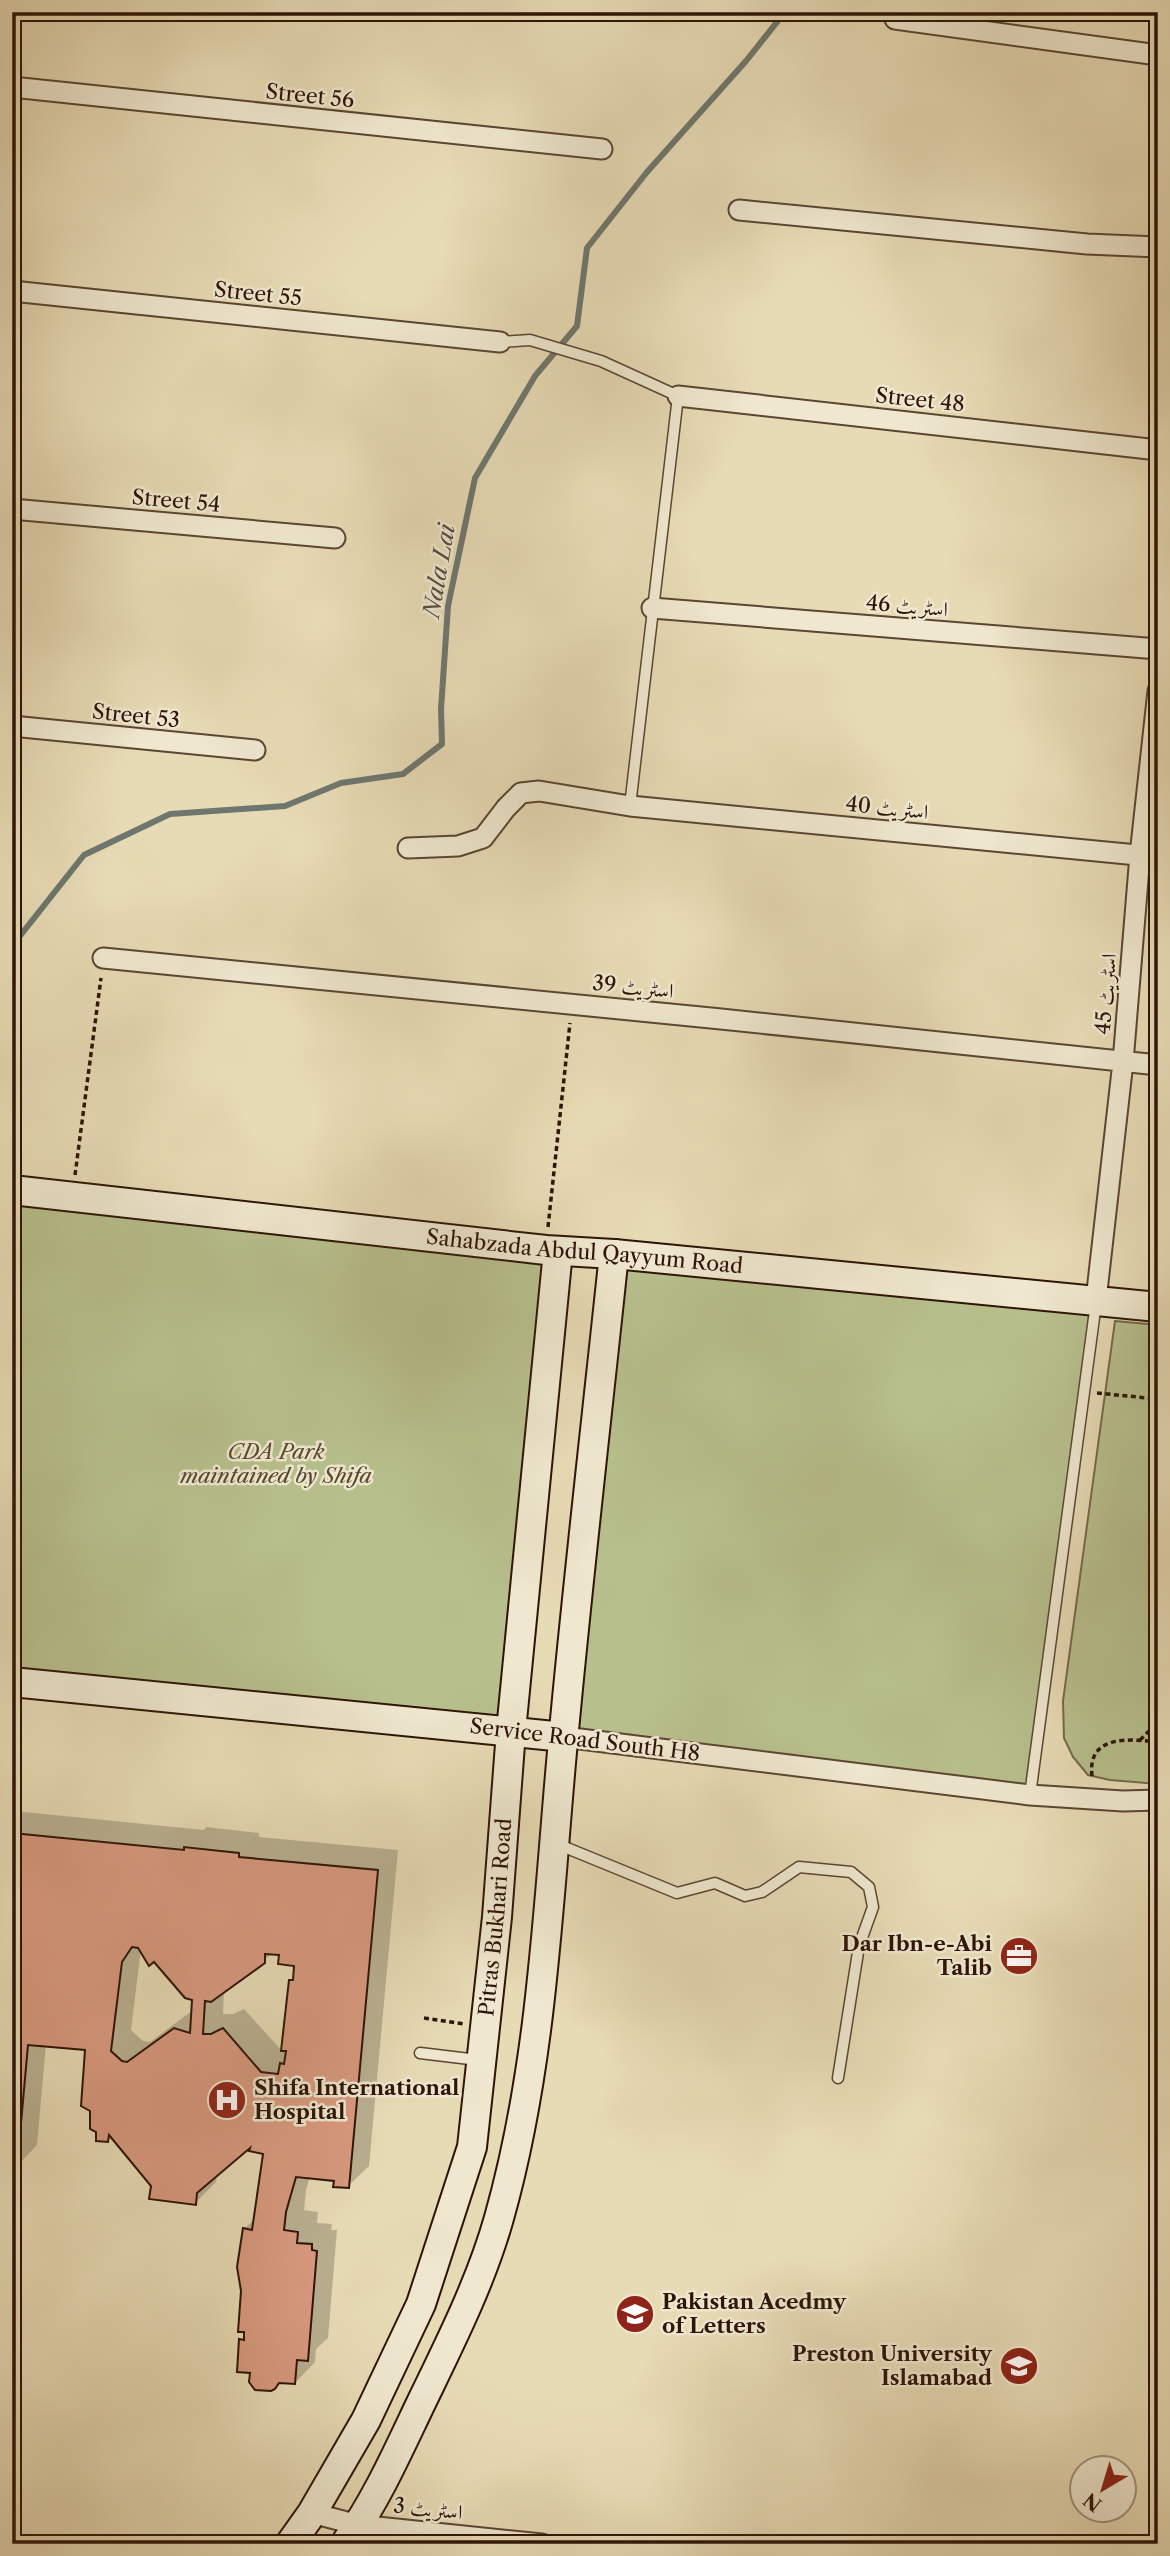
<svg xmlns="http://www.w3.org/2000/svg" width="1170" height="2556" font-family="'Libre Caslon Text',Amiri,serif">
<style>
.green{fill:#b7c08d;stroke:#726a4a;stroke-width:2}
.shadow{fill:#0003;fill-rule:evenodd}
.lines{fill:none;stroke-linecap:round;stroke-linejoin:round}
.stream{stroke:#6e776f;stroke-width:6}
.building{fill:#d8997f;stroke:#2e1307;stroke-width:2;fill-rule:evenodd}
.lane-casing{stroke:#5c4532;stroke-width:13}
.street-casing{stroke:#5c4532;stroke-width:23}
.secondary-casing{stroke:#2e1307;stroke-width:32}
.path{stroke:#2e1307;stroke-width:3.5;stroke-dasharray:5 3.5;stroke-linecap:butt}
.lane{stroke:#efe8cf;stroke-width:10}
.street{stroke:#efe8cf;stroke-width:19}
.secondary{stroke:#efe8cf;stroke-width:28}
.labels{text-anchor:middle;stroke-width:5;stroke-linejoin:round;paint-order:stroke}
.street-label{font-size:21px;fill:#2e1307;stroke:#efe8cf}
.park-label{font-size:21px;font-style:italic;fill:#57472f;stroke:#efe8cf}
.poi-label{font-size:21px;font-weight:bold;fill:#2e1307;stroke:#efe8cf;text-anchor:end}
.water-label{font-size:23px;font-style:italic;fill:#534d44;stroke:#efe8cf}
</style>
<rect width="100%" height="100%" fill="#e7dbb5"/>
<filter id="stains"><feTurbulence type="fractalNoise" baseFrequency=".00286" numOctaves="4"/><feColorMatrix values="0 0 0 0 .2 0 0 0 0 .09 0 0 0 0 .02 0 0 0 .5 -.17"/></filter>
<radialGradient id="worn" r=".72"><stop offset=".6" stop-color="#630" stop-opacity="0"/><stop offset="1" stop-color="#630" stop-opacity=".3"/></radialGradient>
<path class="green" d="M12,1191L558,1251L511,1731L12,1683Z
M614,1254L1096,1300L1030,1795L564,1737Z
M1115,1321L1158,1325V1784L1110,1780L1088,1775L1073,1757L1064,1738L1063,1701Z"/>
<path class="shadow" d="M14,1811L204,1830L206,1827L259,1833V1837L398,1850L369,2166L348,2186L335,2179L310,2176L306,2190L304,2210L318,2212L317,2223L332,2224L331,2230H337L328,2338L316,2349L315,2362L295,2383L281,2381L274,2388L252,2371L241,2340L246,2336L244,2229L256,2218L265,2152L252,2144L217,2174L216,2182L195,2203L153,2186L112,2136L108,2140L87,2048L46,2044L37,2145L17,2166L12,2165ZM141,1949L193,1998V2010L150,2042L143,2041L131,2030ZM273,1953L281,1954L296,1964L295,1977L290,1981L283,2052L244,2009L233,2014H223L224,1990Z"/>
<g class="lines">
<path class="stream" d="M12,946L84,855L170,814L285,806L341,783L403,774L442,744L441,709L448,606L475,478L535,376L577,326L587,248L647,172L746,61L785,12"/>
</g>
<path class="building" d="M12,1833L184,1850V1847L239,1853V1857L378,1870L349,2188L333,2187L334,2181L296,2177L286,2212L284,2230L298,2232L297,2243L312,2244V2250L317,2251L308,2361L297,2360L295,2384L279,2383L275,2389L271,2391L255,2390L249,2382L250,2373L237,2372L239,2339L244,2340V2332H238L241,2291L237,2267L243,2228L252,2230L263,2154L249,2151L250,2148L197,2193L196,2205L149,2199L151,2186L109,2135L108,2142L96,2141V2132L90,2129V2111L81,2106L85,2050L28,2045L17,2168L12,2167ZM132,1947L138,1948L149,1966L154,1962L185,1998L192,2000L190,2033L174,2028L127,2062L122,2061L111,2051L122,1962ZM265,1954L279,1955L278,1964L294,1966L293,1980H289L281,2051H286L284,2064L280,2063L278,2074L261,2072L223,2028L211,2034H203L205,2001L211,2002L265,1963Z"/>
<g class="lines">
<g class="lane-casing">
<path id="lane" d="M500,342L530,340L601,361L678,396L630,806
M1030,1795L1096,1303
M557,1844L677,1893L715,1883L745,1896L762,1892L799,1867L851,1872L869,1887L873,1907L859,1946L838,2078
M420,2053L478,2060"/>
</g>
<g class="street-casing">
<path id="street" d="M895,19L1158,55
M12,87L602,149
M739,210L1087,244L1158,247
M12,291L500,342
M678,396L1158,450
M12,509L335,538
M652,608L1158,649
M12,726L255,750
M408,848L458,846L483,838L506,808L521,793L539,791L630,806L1158,857
M103,958L721,1019L1158,1065
M1096,1300L1123,1062L1140,855L1158,691
M564,1737L1030,1795L1123,1801L1158,1800
M312,2513L358,2525L542,2544"/>
</g>
<g class="secondary-casing">
<g id="secondary">
<path id="s1" d="M12,1190L546,1250L614,1254L1158,1307"/>
<path d="M12,1682L564,1737"/>
<path id="s2" d="M290,2544L312,2513L366,2420L421,2304L472,2147L497,1917L511,1731L558,1251"/>
<path d="M345,2544C376,2501 398,2451 421,2403C450,2343 481,2282 499,2218C543,2063 548,1900 563,1741C578,1578 597,1416 614,1254"/>
</g>
</g>
<path class="path" d="M75,1175L101,978
M548,1227L570,1023
M1097,1393L1158,1399
M1140,1740L1158,1722
M1092,1776C1087,1734 1130,1739 1158,1742
M424,2018L464,2024"/>
<use href="#lane" class="lane"/>
<use href="#street" class="street"/>
<use href="#secondary" class="secondary"/>
</g>
<defs>
<g id="office-disc" transform="scale(2.0125)"><circle r="9.5" fill="#8f2418" stroke="#efe8cf"/><path d="M-6-3h4V-5.5h4V-3h4V5H-6ZM-1-4.5V-3h2v-1.5ZM-6 0V1H6V0Z" fill="#fff"/></g>
<g id="hospital-disc" transform="scale(2.0125)"><circle r="9.5" fill="#8f2418" stroke="#efe8cf"/><path d="M-5-5h3v3.5h4V-5h3V5h-3V1.5h-4V5h-3Z" fill="#fff"/></g>
<g id="university-disc" transform="scale(2.0125)"><circle r="9.5" fill="#8f2418" stroke="#efe8cf"/><path d="M0-5L7-2L0 1L-7-2ZM-4 1L0 2.5L4 1V4Q0 6-4 4Z" fill="#fff"/></g>
</defs>
<g fill-rule="evenodd">
<use href="#office-disc" x="1019" y="1956"/>
<use href="#hospital-disc" x="227" y="2100"/>
<use href="#university-disc" x="635" y="2314"/>
<use href="#university-disc" x="1019" y="2366"/>
</g>
<g class="labels">
<g class="street-label">
<text transform="translate(310 96) rotate(6)" y="7">Street 56</text>
<text transform="translate(258 294) rotate(6)" y="7">Street 55</text>
<text transform="translate(920 400) rotate(6)" y="7">Street 48</text>
<text transform="translate(176 501) rotate(5)" y="7">Street 54</text>
<text transform="translate(907 606) rotate(5)" y="7">اسٹریٹ 46</text>
<text transform="translate(136 716) rotate(6)" y="7">Street 53</text>
<text transform="translate(887 808) rotate(6)" y="7">اسٹریٹ 40</text>
<text transform="translate(633 987) rotate(6)" y="7">اسٹریٹ 39</text>
<text transform="translate(1106 994) rotate(-85)" y="7">اسٹریٹ 45</text>
<text dy="7" stroke="none"><textPath href="#s1" startOffset="576">Sahabzada Abdul Qayyum Road</textPath></text>
<text transform="translate(585 1740) rotate(7)" y="7">Service Road South H8</text>
<text dy="7" stroke="none"><textPath href="#s2" startOffset="670">Pitras Bukhari Road</textPath></text>
<text transform="translate(428 2509) rotate(6)" y="7">اسٹریٹ 3</text>
</g>
<g class="park-label">
<text x="276" y="1459">CDA Park<tspan x="276" dy="24">maintained by Shifa</tspan></text>
</g>
<g class="poi-label">
<text x="992" y="1951">Dar Ibn-e-Abi<tspan x="992" dy="24">Talib</tspan></text>
<text x="254" y="2095" text-anchor="start">Shifa International<tspan x="254" dy="24">Hospital</tspan></text>
<text x="662" y="2309" text-anchor="start">Pakistan Acedmy<tspan x="662" dy="24">of Letters</tspan></text>
<text x="992" y="2361">Preston University<tspan x="992" dy="24">Islamabad</tspan></text>
</g>
<g class="water-label">
<text transform="translate(439 571) rotate(-80)" y="8">Nala Lai</text>
</g>
</g>
<rect width="1170" height="2556" fill="none" stroke="#e7dbb5" stroke-width="42"/>
<rect x="14" y="14" width="1142" height="2528" fill="none" stroke="#2e1307" stroke-width="3.5"/>
<rect x="21" y="21" width="1128" height="2514" fill="none" stroke="#2e1307" stroke-width="2"/>
<g transform="translate(1103 2489) rotate(218)"><circle r="33" fill="#efe8cf" stroke="#a2937f" stroke-width="2"/>
<path d="M0-5L12 26L0 18L-12 26Z" fill="#8f2418"/>
<text y="-10" font-size="19" font-weight="bold" text-anchor="middle" fill="#2e1307">N</text>
</g>
<rect width="100%" height="100%" filter="url(#stains)"/>
<rect width="100%" height="100%" fill="url(#worn)"/>
</svg>
